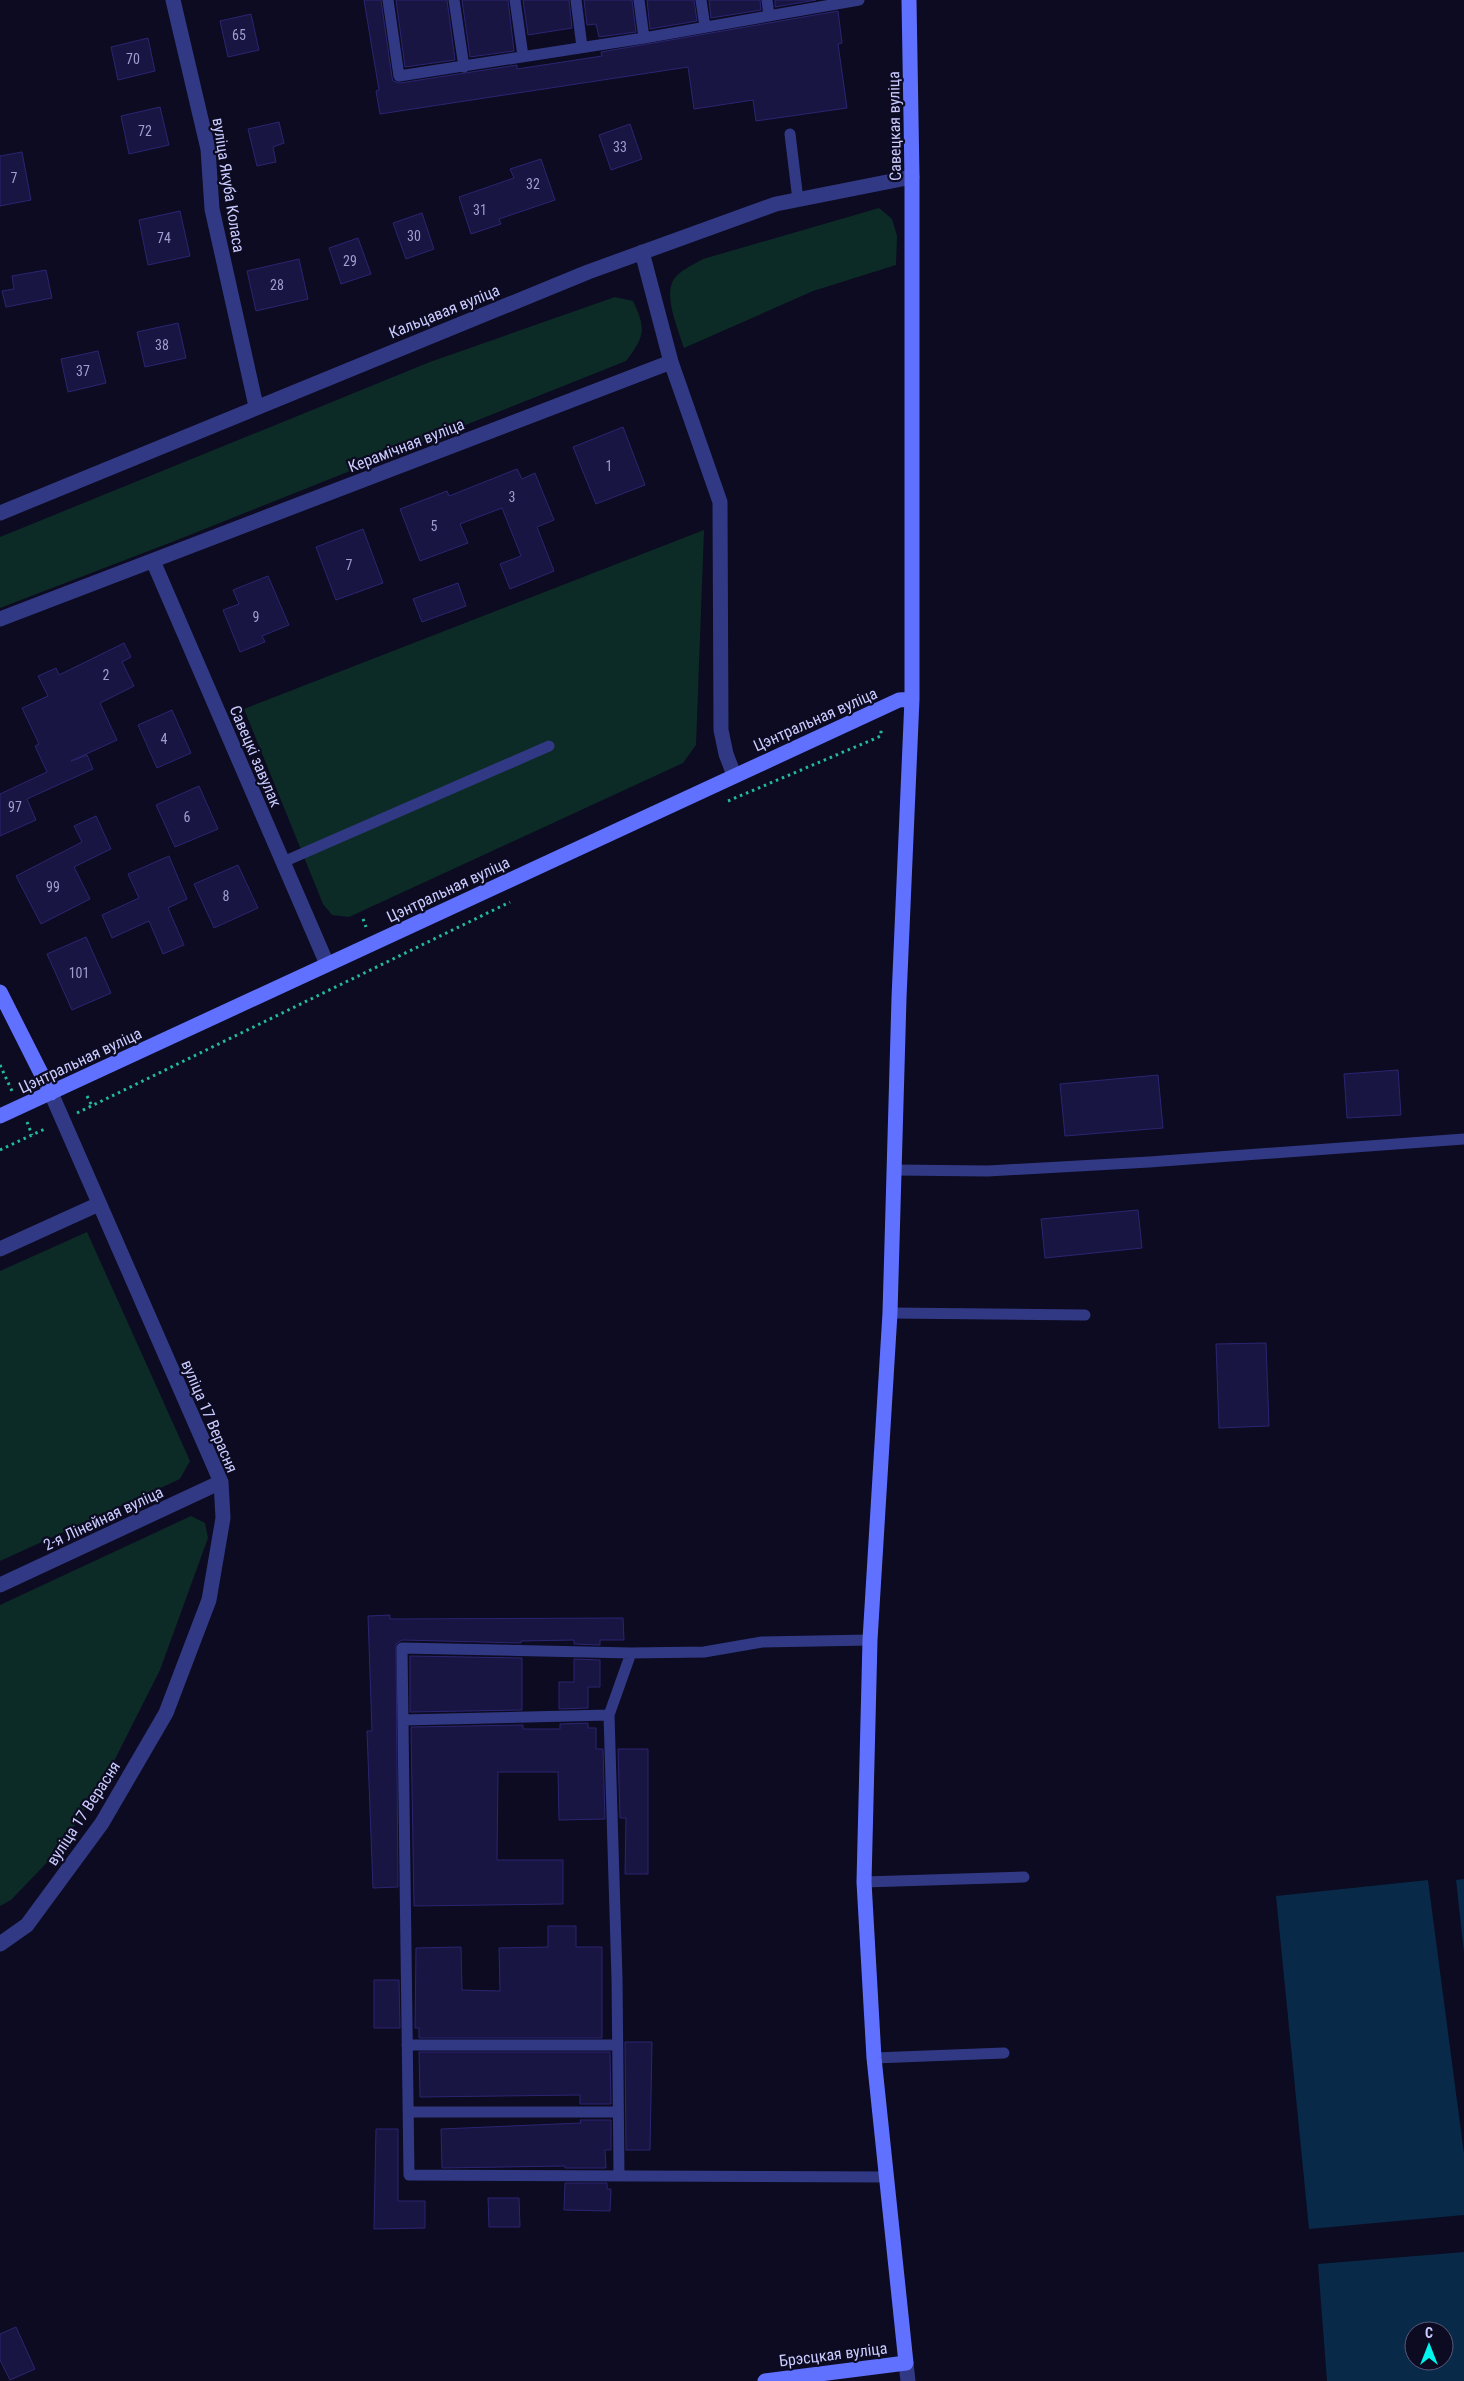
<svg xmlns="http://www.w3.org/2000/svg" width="1464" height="2381" font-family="'Roboto Condensed',sans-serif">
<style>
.green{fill:#0d2b26}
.water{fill:#082947;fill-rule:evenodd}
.building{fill:#191543;stroke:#2b2571}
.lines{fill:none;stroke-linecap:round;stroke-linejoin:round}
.path{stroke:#23ba9e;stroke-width:3;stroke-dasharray:2.5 4;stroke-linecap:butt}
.lane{stroke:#323984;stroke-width:11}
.street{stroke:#323984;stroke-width:15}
.secondary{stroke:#6171ff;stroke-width:15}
.labels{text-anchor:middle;stroke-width:4.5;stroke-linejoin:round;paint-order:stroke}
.number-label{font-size:14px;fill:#9e9ed0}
.street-label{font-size:16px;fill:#cacbff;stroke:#0c0b21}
</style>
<rect width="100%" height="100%" fill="#0c0b21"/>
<path class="green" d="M879,208L892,219L897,236L896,265L813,291L684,348C679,332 665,299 672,283C676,272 693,265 703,259Z
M615,297L633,301C647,330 644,337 626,361L172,542L0,608V537L430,362Z
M704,530L696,745L683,763L349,917L332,915L323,904L244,709Z
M87,1232L190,1461L180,1479L0,1561V1271Z
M191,1516L205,1523L208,1538L160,1670L110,1769L59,1850L11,1900L0,1906V1605Z"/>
<path class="water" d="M1464,1879V1953L1456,1880Z
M1428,1880L1464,2154V2215L1309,2229L1276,1896Z
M1464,2252V2381H1327L1318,2264ZM1414,2331H1444V2361H1414Z"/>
<path class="building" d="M364,0H381L392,77L393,81L400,83L517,65V69L602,56L601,52L838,11L842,43L838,44L847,108L756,121L753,100L694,109L688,67L380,114L376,91L379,90Z
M396,0H447L455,60L405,67Z
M462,0H508L514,51L470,57Z
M523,0H569L572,28L528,35Z
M584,0H632L636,32L599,37L596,24L587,25Z
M647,0H694L697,21L650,29Z
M709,0H760L761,10L711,18Z
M775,0H816L775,7Z
M251,14L259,50L228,57L220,21Z
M148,38L155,71L118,80L111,47Z
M160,107L169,145L129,154L121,116Z
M279,122L284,143L273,147L276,162L257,166L248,129Z
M630,124L642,159L611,170L599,135Z
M22,152L31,200L0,206V156Z
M541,159L555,200L499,219L501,224L471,234L459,197L514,178L510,169Z
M180,211L190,256L148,265L139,220Z
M422,213L434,249L406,259L393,223Z
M358,238L371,274L341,284L329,248Z
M299,259L308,299L256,311L247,271Z
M46,270L52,298L6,307L2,291L14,289L12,276Z
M178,323L186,358L145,367L137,332Z
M98,351L106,383L68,392L61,359Z
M623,427L645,485L596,504L573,447Z
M517,469L522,479L535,473L554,520L537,527L554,571L510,589L500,564L521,556L502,508L460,524L468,543L420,561L400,509L447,491L449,496Z
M363,529L383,583L336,600L316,547Z
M268,576L289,625L262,636L265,642L240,652L223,610L239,604L233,590Z
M458,583L466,606L422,622L413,599Z
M124,643L131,657L122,662L134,686L100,703L117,740L71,761L87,755L93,769L27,799L36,820L0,836V794L47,772L35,746L39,744L22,708L48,696L38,676L56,668L59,675Z
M172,710L191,753L157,768L138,725Z
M199,786L218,829L175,847L156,805Z
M96,816L111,849L74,867L90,899L41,924L16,876L82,842L74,826Z
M169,856L187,899L168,908L184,945L163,954L149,921L112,938L102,915L139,898L128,874Z
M238,865L258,908L214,928L194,884Z
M86,937L111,993L72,1010L47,954Z
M1398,1070L1401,1115L1347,1118L1344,1074Z
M1158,1075L1163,1128L1065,1136L1060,1084Z
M1138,1210L1142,1248L1045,1258L1041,1219Z
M1266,1343L1269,1426L1219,1428L1216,1344Z
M390,1615V1619L623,1618L624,1640H600V1645L574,1644V1640L521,1641V1643L402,1640L396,1644L398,1887L373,1888L367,1731H372L368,1616Z
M410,1656L522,1658V1710L410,1712Z
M574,1659L600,1660V1687H588V1708L559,1709V1682H574Z
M588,1723V1728H596V1749H603L605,1819L559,1820L558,1772H498L497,1860H563V1904L414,1906L411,1727L523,1725V1729H560V1724Z
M618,1749H648V1874H625L626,1818H620Z
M548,1926H576V1947H602V2038H419V2028H415L416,1948L461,1947L462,1990L500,1991L499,1948L548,1947Z
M374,1980H399L400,2028H374Z
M625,2042H652L650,2150H626Z
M419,2052H610L611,2104H580V2095L420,2097Z
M580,2120H611V2150H605L606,2168H565V2166L442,2168L441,2129L581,2123Z
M376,2129H398V2201H425V2228L374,2229Z
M565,2183H607V2189H611L610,2211L564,2210Z
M488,2198H519L520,2227H489Z
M16,2327L35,2369L10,2380L0,2360V2334Z"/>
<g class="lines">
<path class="path" d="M728,801L881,736V728
M363,919L366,927
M0,1065L12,1091
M87,1096L92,1106
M77,1113L510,902
M27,1122L32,1135
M0,1150L47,1128"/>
<path class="lane" d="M388,0L399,76L644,38L859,0
M454,0L464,67
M515,0L523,56
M576,0L582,47
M639,0L644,38
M701,0L705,27
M767,0L769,16
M790,134L798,200
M283,862L549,746
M895,1170L988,1171L1149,1162L1464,1139
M890,1313L1085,1315
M870,1640L762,1642L704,1652L631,1653L402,1648L409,2175L886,2177
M609,1715L617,1978L619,2175
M403,1720L609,1715L631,1653
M864,1882L1024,1877
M407,2045H617
M874,2058L1004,2053
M408,2112H618"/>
<path class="street" d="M173,0L208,149L212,209L256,406
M642,252L671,362L720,502L721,730L726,754L734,775
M0,513L588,272L776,204L912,177
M153,561L327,964
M0,619L671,362
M0,1249L99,1204
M0,1585L221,1482
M0,1944L27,1925L102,1823L166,1713L209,1600L223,1518L221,1482L51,1093
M906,2363L908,2381"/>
<path class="secondary" d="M0,992L51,1093
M0,1116L899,700L912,699
M765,2381L906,2363L874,2058L864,1882L870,1640L890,1313L899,998L912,699V177L909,0"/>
</g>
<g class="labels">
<g class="number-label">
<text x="239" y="40">65</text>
<text x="133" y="64">70</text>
<text x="145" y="136">72</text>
<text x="620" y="152">33</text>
<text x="14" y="183">7</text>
<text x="533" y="189">32</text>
<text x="480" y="215">31</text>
<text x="414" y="241">30</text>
<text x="164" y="243">74</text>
<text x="350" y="266">29</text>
<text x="277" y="290">28</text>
<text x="162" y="350">38</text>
<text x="83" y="376">37</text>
<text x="609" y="471">1</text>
<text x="512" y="502">3</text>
<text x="434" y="531">5</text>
<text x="349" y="570">7</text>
<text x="256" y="622">9</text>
<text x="106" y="680">2</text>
<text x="164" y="744">4</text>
<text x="15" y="812">97</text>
<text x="187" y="822">6</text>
<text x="53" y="892">99</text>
<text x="226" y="901">8</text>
<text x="79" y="978">101</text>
</g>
<g class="street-label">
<text transform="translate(894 126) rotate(-91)" y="6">Савецкая вуліца</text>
<text transform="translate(229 185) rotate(81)" y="6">вуліца Якуба Коласа</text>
<text transform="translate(444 311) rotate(-22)" y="6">Кальцавая вуліца</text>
<text transform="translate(406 445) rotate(-21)" y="6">Керамічная вуліца</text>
<text transform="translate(815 719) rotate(-24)" y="6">Цэнтральная вуліца</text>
<text transform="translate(256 756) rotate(67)" y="6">Савецкі завулак</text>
<text transform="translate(448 889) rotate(-25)" y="6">Цэнтральная вуліца</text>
<text transform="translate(80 1060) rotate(-25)" y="6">Цэнтральная вуліца</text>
<text transform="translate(210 1416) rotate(67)" y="6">вуліца 17 Верасня</text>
<text transform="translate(103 1518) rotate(-25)" y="6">2-я Лінейная вуліца</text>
<text transform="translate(83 1813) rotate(-57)" y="6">вуліца 17 Верасня</text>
<text transform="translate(833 2354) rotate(-7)" y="6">Брэсцкая вуліца</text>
</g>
</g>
<g transform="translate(1429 2346)"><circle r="24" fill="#0c0b21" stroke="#58587a"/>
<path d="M0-4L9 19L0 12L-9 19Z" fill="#00f5ef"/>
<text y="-8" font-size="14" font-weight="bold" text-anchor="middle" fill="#cacbff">С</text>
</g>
</svg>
